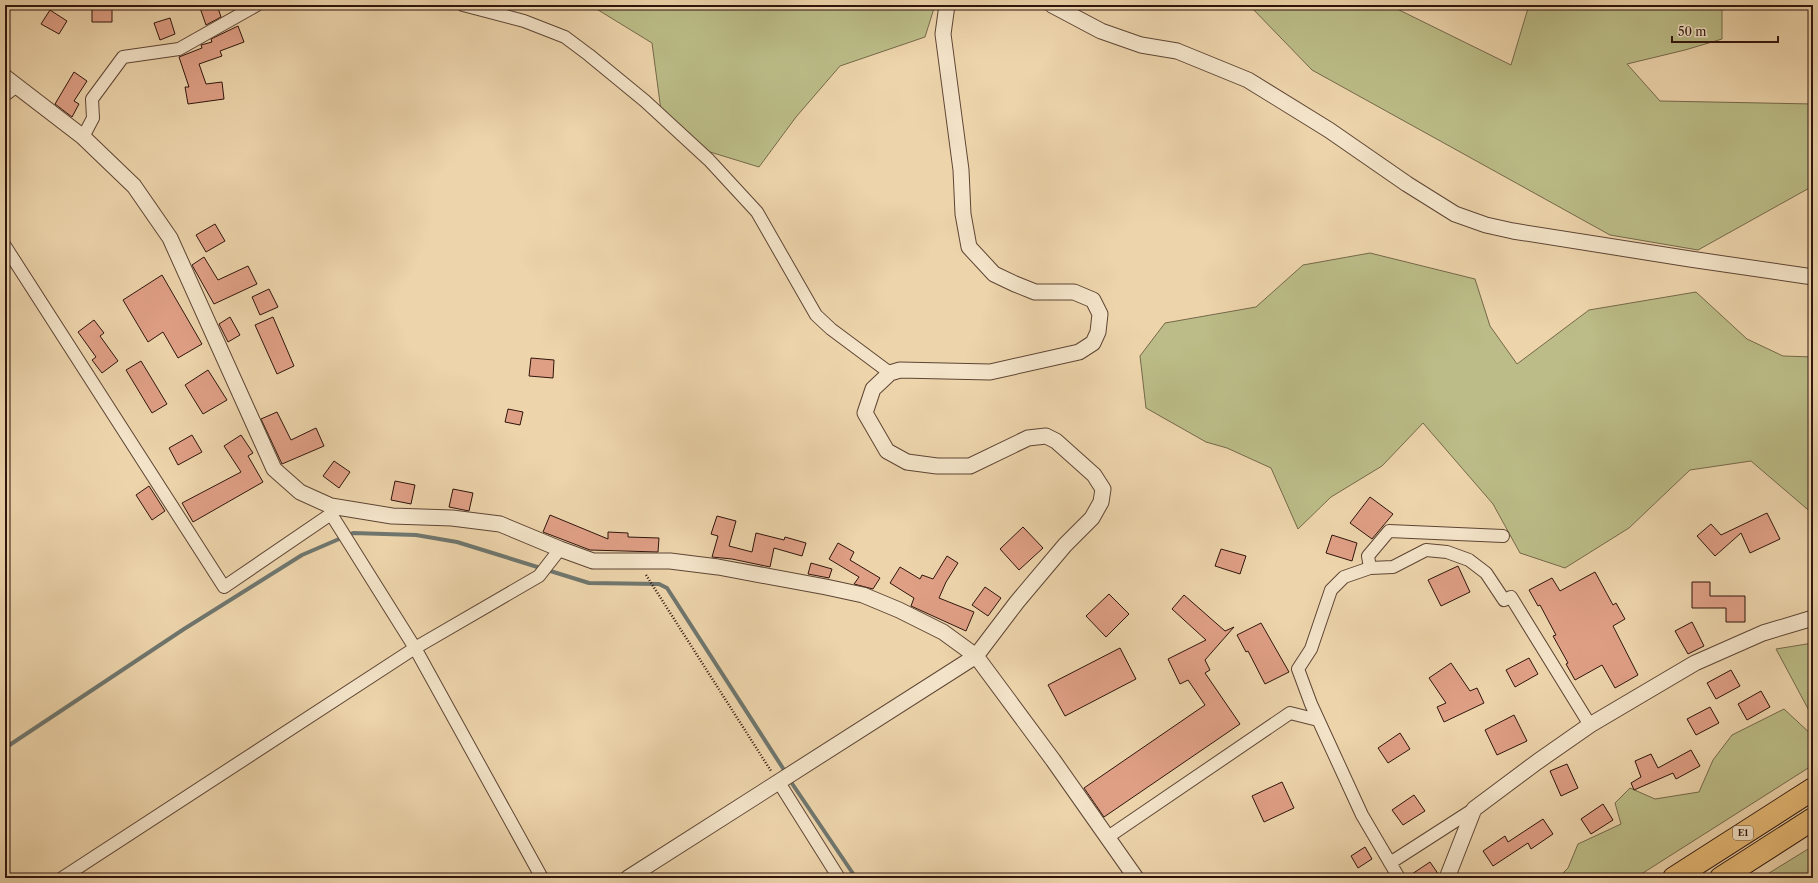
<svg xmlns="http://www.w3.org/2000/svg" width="1818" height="883" font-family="'Libre Caslon Text',serif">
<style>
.green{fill:#bbbc87;stroke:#75684a}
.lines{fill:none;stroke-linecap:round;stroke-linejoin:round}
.stream{stroke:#6f766e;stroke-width:4}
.building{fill:#df9f85;stroke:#2f150c}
.minor-casing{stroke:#5e4534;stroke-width:14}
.tertiary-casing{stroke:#5e4534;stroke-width:17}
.motorway-casing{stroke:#2f150c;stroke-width:24}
.path{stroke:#2f150c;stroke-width:2.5;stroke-dasharray:1 2;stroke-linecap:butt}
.minor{stroke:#f3e3c8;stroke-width:12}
.tertiary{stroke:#f3e3c8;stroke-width:15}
.motorway{stroke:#e6ba76;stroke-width:22}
.labels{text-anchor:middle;stroke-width:4;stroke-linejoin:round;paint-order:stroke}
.shield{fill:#f3e3c8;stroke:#6a5344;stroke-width:1}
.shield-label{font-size:9px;font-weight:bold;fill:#2f150c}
</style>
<rect width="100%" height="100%" fill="#edd4ab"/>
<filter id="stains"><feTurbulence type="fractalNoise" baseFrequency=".005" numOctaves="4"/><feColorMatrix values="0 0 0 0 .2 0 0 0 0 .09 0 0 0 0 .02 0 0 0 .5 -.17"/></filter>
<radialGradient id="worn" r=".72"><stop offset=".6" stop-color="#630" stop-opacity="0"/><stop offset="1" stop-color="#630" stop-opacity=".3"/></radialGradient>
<path class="green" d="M590,5H935L925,37L840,66L796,117L759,167L710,152L679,125L662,118L652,43Z
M1249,5H1389L1511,65L1529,5H1722V39L1685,50L1627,64L1660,101L1813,104V186L1698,250L1610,235L1312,70Z
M1370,253L1475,279L1490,326L1517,364L1589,310L1696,292L1747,339L1783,356L1813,357V514L1751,461L1690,470L1629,528L1565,568L1520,553L1493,504L1423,423L1382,466L1331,497L1298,529L1271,468L1227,448L1206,442L1146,408L1140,356L1165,323L1256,307L1303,265Z
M1813,643V718L1776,649Z
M1784,709L1813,736V765L1635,878H1558L1568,868L1578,844L1621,824L1615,803L1630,788L1655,799L1699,792L1713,760L1732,735Z
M1813,846V878H1761Z"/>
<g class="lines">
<path class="stream" d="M5,748L184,629L302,555L353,533L416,535L457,542L589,583L659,584L667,588L786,773
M789,779L856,878"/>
</g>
<path class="building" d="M112,5V22H92V6Z
M199,5H217L221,17L206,25Z
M50,10L67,21L59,34L41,24Z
M170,18L175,34L160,40L154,23Z
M238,26L244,42L220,51L222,56L199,64L206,84L222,82L224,99L188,104L185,87H189L179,57L202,48L201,45L212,42L211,39Z
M74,72L87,81L74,101L79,104L72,117L55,104Z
M215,224L225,241L206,252L196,235Z
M204,257L218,280L248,266L257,284L214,304L192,265Z
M162,275L202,344L178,358L163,332L148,342L123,300Z
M269,289L278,307L260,315L252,297Z
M230,317L240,335L228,342L219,324Z
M273,317L294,366L277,374L255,325Z
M94,320L104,333L100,336L118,361L102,373L92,360L96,357L78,332Z
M531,358L554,360L553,378L529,376Z
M141,361L167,404L152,413L126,370Z
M208,370L227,400L203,414L185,385Z
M508,409L523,412L520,425L505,422Z
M277,412L291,440L316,428L324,446L282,464L261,419Z
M192,435L202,452L178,465L169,448Z
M241,435L253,453L248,456L263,482L193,522L182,503L241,472L224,446Z
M334,461L350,472L339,488L323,476Z
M395,481L415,485L411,504L391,500Z
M149,486L165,511L152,520L136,495Z
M453,489L473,493L469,511L449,507Z
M1370,497L1393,514L1372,539L1350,523Z
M1767,513L1780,539L1750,553L1741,533L1715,556L1697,536L1711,524L1721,535Z
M550,515L608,539V532L628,533V537L659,538L658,552L590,550L543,532Z
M717,516L736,521L729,546L752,552L756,533L784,540L785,537L806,543L802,556L774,548L770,567L732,559L712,557L718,536L711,534Z
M1023,527L1043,548L1019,570L1000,549Z
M1332,535L1357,543L1352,561L1326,553Z
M838,543L854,552L850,560L880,578L873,589L854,584L859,577L829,559Z
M1221,549L1246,556L1240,574L1215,566Z
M947,556L958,563L946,582L939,598L974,612L966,631L911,606L914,598L890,583L900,567L920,579L922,575L933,579Z
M811,563L832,569L829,578L808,574Z
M1458,566L1470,592L1441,606L1428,580Z
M1595,572L1613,605L1616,603L1625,619L1613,626L1638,675L1615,688L1602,665L1575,680L1566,664L1568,663L1553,636L1556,635L1540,605L1538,606L1529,590L1552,578L1560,591Z
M1692,582H1710V596H1745V622H1726V608H1692Z
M985,587L1001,598L988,616L972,605Z
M1109,594L1129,614L1106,637L1086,616Z
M1184,595L1225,631L1234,627L1205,660L1210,670L1205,673L1240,724L1104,817L1084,788L1205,705L1188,680L1180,684L1168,659L1206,640L1172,609Z
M1692,622L1704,646L1688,654L1675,631Z
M1261,623L1289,672L1265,684L1248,651L1246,652L1237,635Z
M1120,648L1136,679L1065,716L1048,685Z
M1529,658L1538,674L1515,687L1506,670Z
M1451,663L1470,691L1477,688L1484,703L1444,722L1437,707L1446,703L1429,678Z
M1731,670L1740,686L1716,699L1707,683Z
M1761,691L1770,707L1747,720L1738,704Z
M1710,707L1719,723L1696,735L1687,719Z
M1514,715L1527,741L1497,755L1485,730Z
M1400,733L1410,749L1388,763L1378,748Z
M1691,750L1700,766L1676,779L1673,773L1634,790L1631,783L1641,777L1635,761L1651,754L1658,768Z
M1567,764L1578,788L1561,796L1550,771Z
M1282,782L1294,808L1264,822L1252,796Z
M1414,795L1425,811L1403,825L1392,810Z
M1603,804L1613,820L1591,834L1581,819Z
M1543,819L1553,834L1531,849L1528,843L1493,866L1483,851L1505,836L1508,842Z
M1365,847L1372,859L1358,868L1351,856Z
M1430,862L1439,875L1438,878H1406Z"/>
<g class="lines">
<g class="minor-casing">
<path id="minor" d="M463,5L524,21L565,37L589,55L645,101L709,160L757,212L816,315L831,329L890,373
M5,95L17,86
M83,137L93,118L92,99L123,57L179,49L257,5
M5,246L224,587L331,514
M331,507V514L415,648L542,878
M1370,568L1393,567L1426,550L1447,552L1469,560L1486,573L1504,600L1511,597L1590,725
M778,781L839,878
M1108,837L1290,713L1318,720
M1390,863L1474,809
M62,878L415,648L539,576L560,549
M1399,878L1362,815L1311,704L1298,669L1311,649L1331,590L1344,577L1370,568L1368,556L1389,531L1503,536"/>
</g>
<g class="tertiary-casing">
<path id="tertiary" d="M1052,5L1101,31L1141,45L1177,51L1248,80L1329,130L1407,184L1455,214L1486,225L1513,231L1690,259L1813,277
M5,77L83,137L134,186L170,238L274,469L300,492L331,506L392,516L452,518L500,524L560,549L593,561H670L718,567L826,587L863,595L899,610L943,632L976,656L1053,760L1136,878
M628,878L976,656L1017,602L1065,545L1092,518L1101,502L1103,489L1094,475L1056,441L1046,436L1028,438L970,466H937L907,462L887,451L865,413L873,389L890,373L900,370L990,372L1079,352L1093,343L1098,332L1100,314L1093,300L1074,292H1035L1015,284L994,274L969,247L963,214L961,170L943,34L947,5
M1447,878L1474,809L1537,762L1590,725L1695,663L1763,633L1813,618"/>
</g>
<g class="motorway-casing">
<path id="motorway" d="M1674,878L1813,789
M1721,878L1813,819"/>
</g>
<path class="path" d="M646,575L771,771"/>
<use href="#minor" class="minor"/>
<use href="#tertiary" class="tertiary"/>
<use href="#motorway" class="motorway"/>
</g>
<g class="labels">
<rect class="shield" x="1733" y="826" width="20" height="14" rx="3"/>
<g class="shield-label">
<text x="1743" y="836">E1</text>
</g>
</g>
<rect width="1818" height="883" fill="none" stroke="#edd4ab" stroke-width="20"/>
<rect x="6" y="6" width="1806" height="871" fill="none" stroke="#2f150c" stroke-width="2"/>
<rect x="10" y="10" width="1798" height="863" fill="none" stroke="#2f150c"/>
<path d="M1672 36v6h106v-6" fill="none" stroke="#2f150c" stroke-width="2"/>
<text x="1678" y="36" font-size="12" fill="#2f150c" stroke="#f3e3c8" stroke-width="3" paint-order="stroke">50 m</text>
<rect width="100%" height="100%" filter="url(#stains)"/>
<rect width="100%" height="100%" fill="url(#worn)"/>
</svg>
